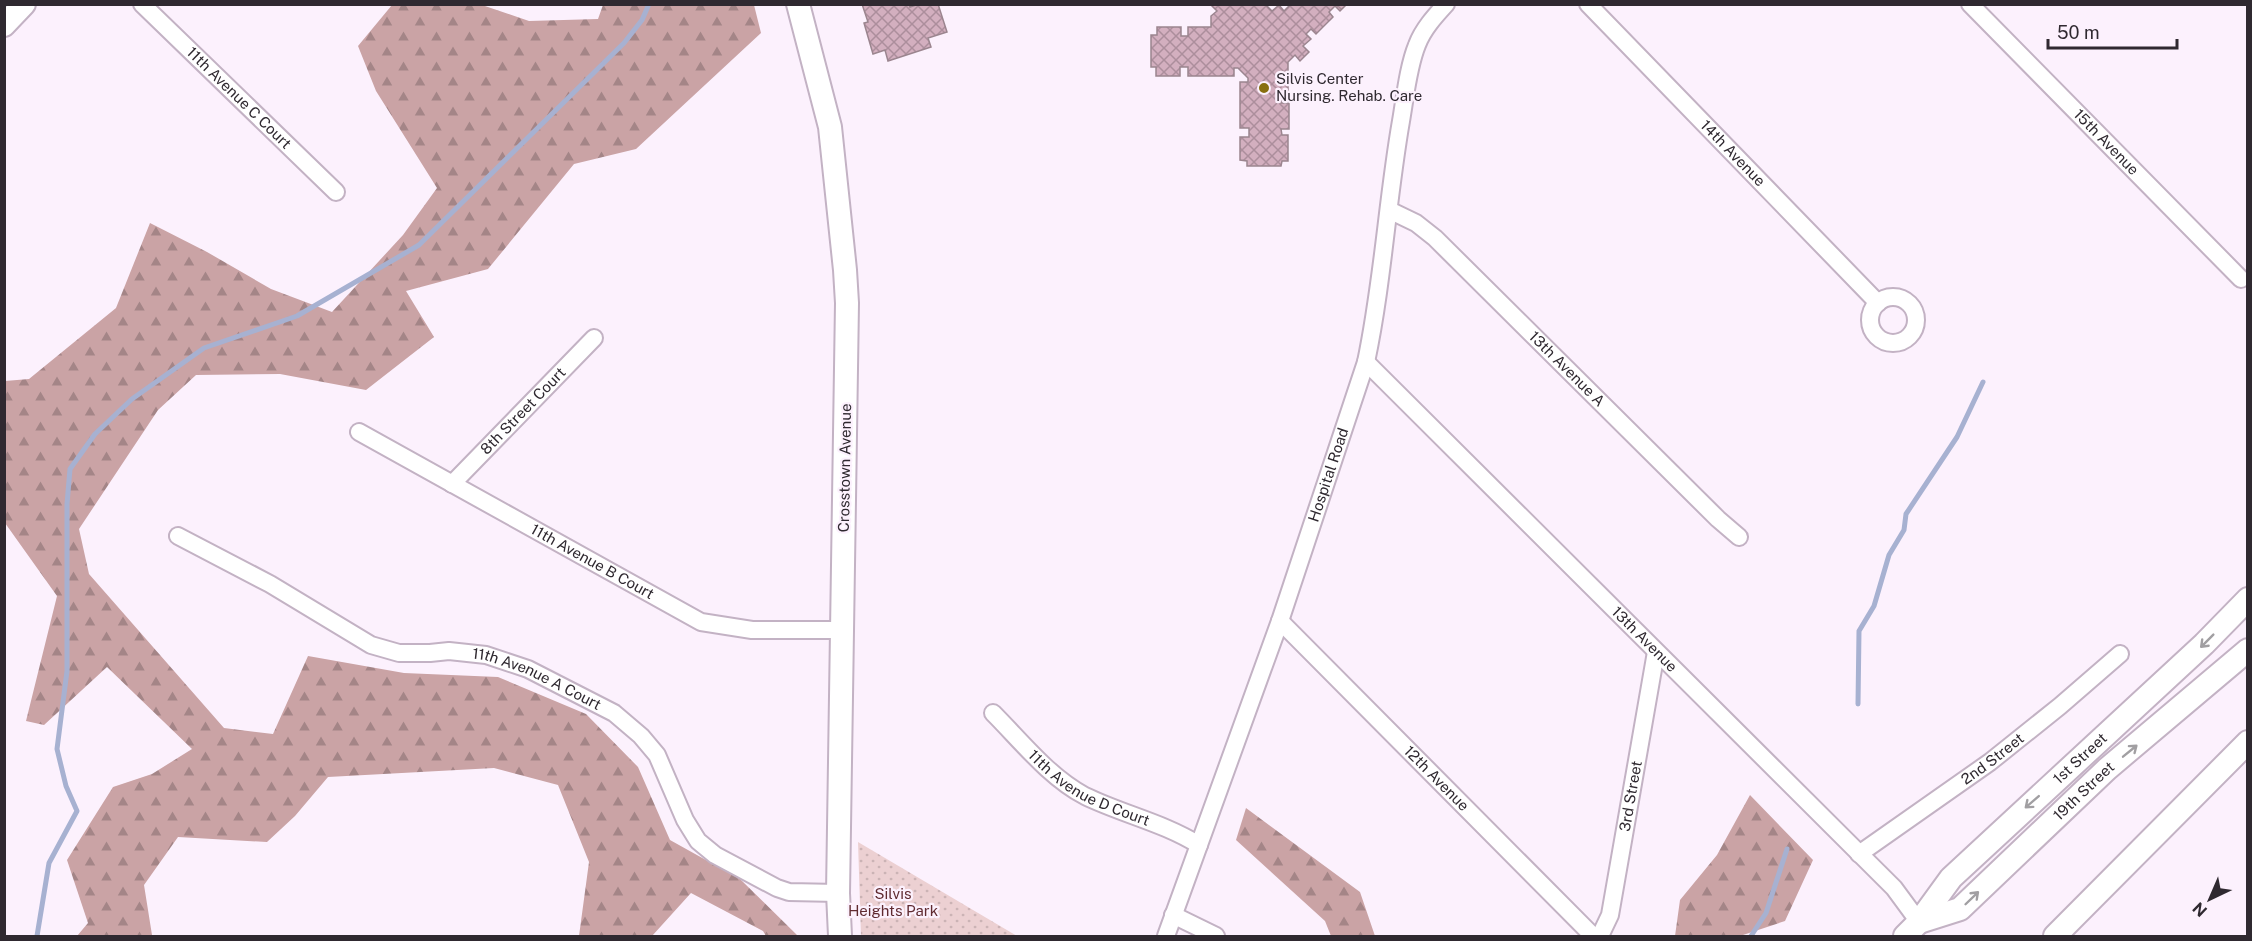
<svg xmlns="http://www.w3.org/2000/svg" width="2252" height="941" font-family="'Public Sans',sans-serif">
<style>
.forest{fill:url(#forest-firs)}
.park{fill:url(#park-dots)}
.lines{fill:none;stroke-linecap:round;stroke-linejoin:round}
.stream{stroke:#a7b1d1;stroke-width:5}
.building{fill:url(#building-cross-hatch);stroke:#9b858f;stroke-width:1.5}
.street-casing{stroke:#c3b2c4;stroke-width:20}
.secondary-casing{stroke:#c3b2c4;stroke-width:26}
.street{stroke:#fff;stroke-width:16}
.secondary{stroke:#fff;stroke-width:22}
.oneway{stroke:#a19fa2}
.poi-dot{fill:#886f0f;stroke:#fcf1fd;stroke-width:2}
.labels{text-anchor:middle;stroke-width:4.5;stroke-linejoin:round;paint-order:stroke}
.poi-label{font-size:15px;fill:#2f2930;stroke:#fcf1fd;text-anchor:start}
.street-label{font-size:15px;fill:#2f2930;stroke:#fcf1fd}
.park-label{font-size:15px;fill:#602b31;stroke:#fcf1fd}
</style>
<defs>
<pattern id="forest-firs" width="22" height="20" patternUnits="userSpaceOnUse" patternTransform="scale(1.5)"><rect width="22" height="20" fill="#caa3a5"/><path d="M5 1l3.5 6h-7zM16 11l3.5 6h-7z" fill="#a48587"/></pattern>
<pattern id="park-dots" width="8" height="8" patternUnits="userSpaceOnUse" patternTransform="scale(1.5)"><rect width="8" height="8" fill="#ecd0d2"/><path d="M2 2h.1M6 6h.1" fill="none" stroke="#cbb3b5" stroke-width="1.8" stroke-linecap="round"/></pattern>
<pattern id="building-cross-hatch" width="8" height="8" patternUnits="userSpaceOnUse" patternTransform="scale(1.5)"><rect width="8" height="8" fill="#d3afbf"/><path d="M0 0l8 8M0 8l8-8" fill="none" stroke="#ac8e9c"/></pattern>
</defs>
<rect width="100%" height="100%" fill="#fcf1fd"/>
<path class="forest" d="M392,5H482L529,21L598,19L603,5H754L761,33L636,149L574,164L488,269L406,291L434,337L366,390L280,374L196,375L158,410L79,529L89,574L224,728L273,734L308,656L404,673L498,677L586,714L638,767L670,840L740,879L798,936H766L763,931L691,893L652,936H579L589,862L558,785L494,768L328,777L295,816L267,842L178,837L144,885L152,935L155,936H77L88,923L67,860L113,787L152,774L192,749L107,667L44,725L26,721L57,596L5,523V381L29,379L116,308L150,223L207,252L271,289L332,312L403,235L437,188L376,91L358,46Z
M1750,795L1813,860L1785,921L1743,935V936H1675L1680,900L1717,855Z
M1246,808L1360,892L1375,936H1331L1325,921L1236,840Z"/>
<path class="park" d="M858,842L1017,936H861Z"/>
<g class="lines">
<path class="stream" d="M1858,704L1859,631L1874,606L1889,555L1904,530L1906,514L1957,437L1983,382
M37,936L49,863L77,811L66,786L57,749L67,671V504L70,469L95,434L132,399L204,348L297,316L419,245L624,43L642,20L649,4
M1751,936L1766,913L1787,849"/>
</g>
<path class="building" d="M862,4H909L910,7L919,4H938L947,32L928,38L931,47L888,61L885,50L873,54L864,23L868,22Z
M1210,4H1265L1272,11L1279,5L1284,11L1291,4H1347L1340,11L1335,6L1329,12L1333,17L1316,34L1311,29L1306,34L1311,39L1303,46L1309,52L1300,61L1295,55L1288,62V95H1281V103H1289V129H1281L1282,135H1288V161H1282L1281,166H1247V161L1240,160V137H1249V128H1240V82H1248V78L1238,68H1234V76H1188V67H1180V76H1156V67H1151V35H1157V27H1181V36H1188V27H1211V16L1217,11Z"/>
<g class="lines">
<g class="street-casing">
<g id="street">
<path id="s1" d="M142,4L336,192"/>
<path id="s2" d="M1588,4L1878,303"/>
<path id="s3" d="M1970,4L2241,279"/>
<path id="s4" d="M1389,210L1416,223L1435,238L1718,519L1739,537"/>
<circle cx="1893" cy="320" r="23"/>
<path id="s5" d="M1366,362L1894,888L1919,922"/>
<path id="s6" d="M359,432L701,622L752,630H842"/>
<path id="s7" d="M452,484L594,338"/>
<path id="s8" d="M178,536L270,584L371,645L399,653H430L449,651L486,655L528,669L614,713L641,736L657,755L685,820L698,841L715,855L777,888L789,892L838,893"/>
<path id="s9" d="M1280,621L1593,936"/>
<path id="s10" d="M993,713C1021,741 1049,777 1085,796C1122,814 1164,823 1199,845"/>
<path id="s11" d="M1859,854L1990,762L2060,706L2120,654"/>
<path d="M1173,915L1216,936"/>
<path id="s12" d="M1166,936L1280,621L1366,362C1383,282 1387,201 1401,121C1405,98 1408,67 1417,45C1423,29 1435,16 1446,4"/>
<path id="s13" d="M1600,936L1610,915L1656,652"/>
</g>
</g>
<g class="secondary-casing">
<g id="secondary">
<path d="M798,4L830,127L845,270L847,303L838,893L840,936"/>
<path d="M4,25L24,4"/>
<path id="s14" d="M1919,922L1960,909L2107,769L2248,650"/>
<path id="s15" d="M1905,936L1919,922L1951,878L2204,644L2248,599"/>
<path d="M2055,936L2248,742"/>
</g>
</g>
<use href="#street" class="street"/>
<use href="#secondary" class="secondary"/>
</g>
<defs><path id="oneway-shaft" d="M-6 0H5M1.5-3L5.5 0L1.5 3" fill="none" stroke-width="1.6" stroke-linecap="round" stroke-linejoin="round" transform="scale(1.5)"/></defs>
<g class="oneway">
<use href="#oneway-shaft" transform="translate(2207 641) rotate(135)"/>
<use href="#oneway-shaft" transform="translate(2130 751) rotate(-39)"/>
<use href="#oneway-shaft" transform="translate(2032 802) rotate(139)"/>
<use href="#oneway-shaft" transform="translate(1972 898) rotate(-44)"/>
</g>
<circle class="poi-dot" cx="1264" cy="88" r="6"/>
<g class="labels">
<g class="poi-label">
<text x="1276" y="84">Silvis Center<tspan x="1276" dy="17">Nursing. Rehab. Care</tspan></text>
</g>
<g class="street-label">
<text dy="5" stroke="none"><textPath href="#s1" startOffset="135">11th Avenue C Court</textPath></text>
<text dy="5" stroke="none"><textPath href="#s3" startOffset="194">15th Avenue</textPath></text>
<text dy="5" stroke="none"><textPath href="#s2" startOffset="208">14th Avenue</textPath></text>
<text dy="5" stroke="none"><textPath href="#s4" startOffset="240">13th Avenue A</textPath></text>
<text dy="5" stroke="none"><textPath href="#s7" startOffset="102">8th Street Court</textPath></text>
<text transform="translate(845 468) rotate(-89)" y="5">Crosstown Avenue</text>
<text dy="5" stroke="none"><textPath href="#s12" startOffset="489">Hospital Road</textPath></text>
<text dy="5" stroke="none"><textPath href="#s6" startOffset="267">11th Avenue B Court</textPath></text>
<text dy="5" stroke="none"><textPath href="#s5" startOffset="393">13th Avenue</textPath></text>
<text dy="5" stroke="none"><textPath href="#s8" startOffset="394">11th Avenue A Court</textPath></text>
<text dy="5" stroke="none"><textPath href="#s15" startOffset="250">1st Street</textPath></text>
<text dy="5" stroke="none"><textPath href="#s11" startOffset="164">2nd Street</textPath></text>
<text dy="5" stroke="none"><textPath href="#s9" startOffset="222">12th Avenue</textPath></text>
<text dy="5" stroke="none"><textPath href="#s10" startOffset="124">11th Avenue D Court</textPath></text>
<text dy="5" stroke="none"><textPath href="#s14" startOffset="214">19th Street</textPath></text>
<text dy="5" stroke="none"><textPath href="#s13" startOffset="144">3rd Street</textPath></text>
</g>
<g class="park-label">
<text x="893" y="899">Silvis<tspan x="893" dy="17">Heights Park</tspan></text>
</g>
</g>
<rect width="2252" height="941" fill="none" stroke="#2f2930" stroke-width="12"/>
<g transform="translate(2210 899) rotate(224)" stroke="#fcf1fd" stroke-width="4.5" paint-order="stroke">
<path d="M0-4.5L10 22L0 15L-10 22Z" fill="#2f2930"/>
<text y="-9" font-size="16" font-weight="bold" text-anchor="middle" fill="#2f2930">N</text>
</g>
<path d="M2048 39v9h129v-9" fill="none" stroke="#2f2930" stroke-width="3"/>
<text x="2057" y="39" font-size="18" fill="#2f2930" stroke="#fcf1fd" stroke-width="4.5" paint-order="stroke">50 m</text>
</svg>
